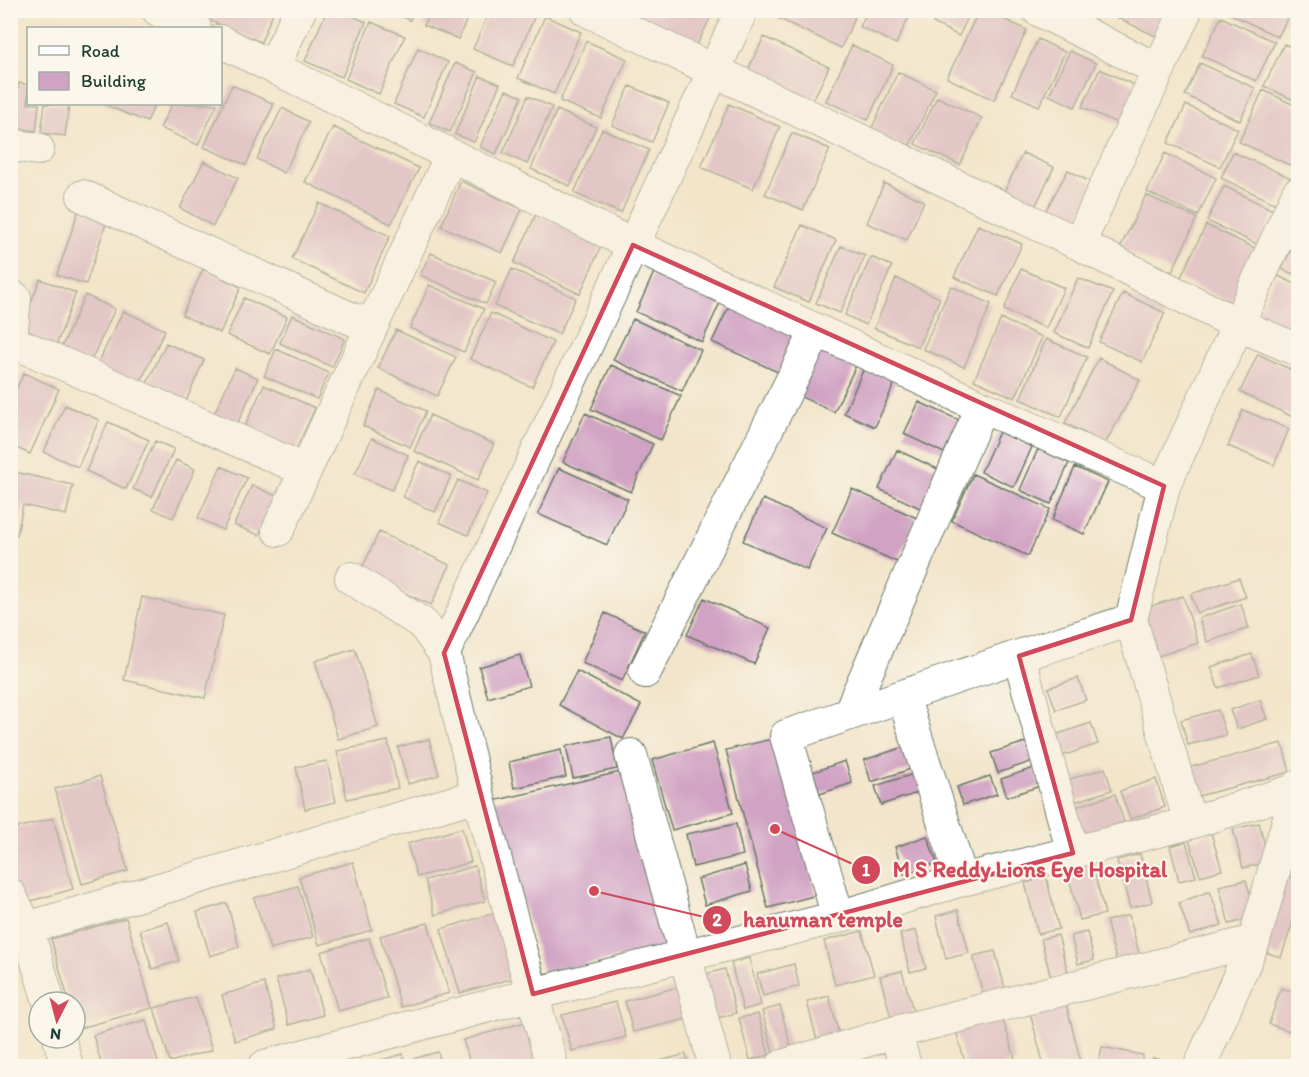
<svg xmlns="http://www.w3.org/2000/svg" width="1309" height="1077" font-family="Itim,sans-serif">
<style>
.building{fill:#d0a2c3}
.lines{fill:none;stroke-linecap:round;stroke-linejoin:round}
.street-casing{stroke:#697869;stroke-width:34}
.street{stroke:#fff;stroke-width:32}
.marked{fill:none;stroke:#d1495b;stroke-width:4.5;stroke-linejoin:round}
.leader{fill:none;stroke:#d1495b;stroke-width:2}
.callout-dot{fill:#d1495b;stroke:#fbf7ec;stroke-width:2}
.mark-label{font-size:18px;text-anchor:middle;font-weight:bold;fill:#fff}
.callout-label{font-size:22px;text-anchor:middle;font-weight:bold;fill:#d1495b;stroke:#fbf7ec;stroke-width:4.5;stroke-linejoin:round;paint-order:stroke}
</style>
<rect width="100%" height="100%" fill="#fbf7ec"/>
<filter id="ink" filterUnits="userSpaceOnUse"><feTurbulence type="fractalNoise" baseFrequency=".0167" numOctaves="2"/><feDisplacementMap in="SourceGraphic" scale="12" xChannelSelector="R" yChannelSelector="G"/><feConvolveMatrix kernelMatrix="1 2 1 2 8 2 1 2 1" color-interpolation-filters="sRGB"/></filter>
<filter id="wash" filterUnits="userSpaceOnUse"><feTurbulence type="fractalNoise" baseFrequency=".008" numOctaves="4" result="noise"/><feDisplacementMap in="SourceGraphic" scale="24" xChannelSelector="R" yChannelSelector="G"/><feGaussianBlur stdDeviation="1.35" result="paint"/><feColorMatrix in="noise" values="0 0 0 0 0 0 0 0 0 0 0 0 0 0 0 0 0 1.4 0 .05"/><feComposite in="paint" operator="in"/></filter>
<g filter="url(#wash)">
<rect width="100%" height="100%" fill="#f2e5cb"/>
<g id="blocks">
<path class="building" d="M208,10H274L261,42L204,18Z
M327,10H339L366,22L342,77L305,61Z
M387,10H415L410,20Z
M430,10H471L458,39L424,25Z
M490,10H530L536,13L513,66L473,49Z
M633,10H714L694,51L628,19Z
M776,10H858L841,48L773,16Z
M868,10H912L896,44L860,27Z
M939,10H948L967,19L959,36L933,23Z
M979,10H985L1027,30L994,100L947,78Z
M1101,10H1176L1162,39Z
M1222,10H1291L1278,37Z
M545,16L581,32L554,94L518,78Z
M1221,17L1275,42L1256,81L1202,56Z
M371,22L405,36L379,94L346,79Z
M764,37L829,67L812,102L747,72Z
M1038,39L1065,52L1039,106L1012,94Z
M586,41L627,59L601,118L560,101Z
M1284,44L1298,50V102L1264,86Z
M852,45L893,65L868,120L826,101Z
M418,48L448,62L424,117L394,104Z
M1070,51L1096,63L1075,107L1049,95Z
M455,63L477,72L450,132L429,123Z
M1200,63L1255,88L1240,121L1185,95Z
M1100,69L1143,89L1125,127L1082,107Z
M898,72L936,90L908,149L870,132Z
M480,76L500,84L474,142L455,134Z
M19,83L28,85V104H39L36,131L13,127Z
M232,85L274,104L246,165L204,147Z
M630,86L669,103L652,142L612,125Z
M506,90L522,97L496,154L480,147Z
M1263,90L1298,107V157L1294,167L1239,142Z
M528,96L552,107L527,164L503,153Z
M937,97L982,118L960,165L915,144Z
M45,104H69L65,136L41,133Z
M103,104H155L147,122Z
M172,104H217L198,145L160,128Z
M729,104L780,127L753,189L701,167Z
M1186,105L1238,129L1220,167L1168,143Z
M282,108L309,122L284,173L257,159Z
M557,110L596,127L570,186L531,169Z
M333,127L419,168L391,224L305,182Z
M602,129L649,150L621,213L574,193Z
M792,133L830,149L803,210L765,194Z
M1233,152L1291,178L1278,205L1221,178Z
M1023,153L1054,167L1034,209L1003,194Z
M1165,153L1216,178L1198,216L1147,192Z
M204,161L238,178L213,226L180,208Z
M1068,170L1096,185L1073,227L1045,212Z
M461,181L522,209L502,253L441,226Z
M884,183L924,201L907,240L867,223Z
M1224,186L1275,211L1259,245L1207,221Z
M1146,195L1197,218L1172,272L1120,248Z
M319,203L390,236L364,293L292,259Z
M79,209L108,218L86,284L57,275Z
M536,214L602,244L580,294L514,263Z
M802,225L836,240L809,302L774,287Z
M978,225L1022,244L998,296L954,277Z
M1206,225L1257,249L1232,303L1180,279Z
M1298,234V276L1282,269Z
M841,246L865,256L840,313L816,303Z
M431,253L496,282L486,304L420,275Z
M871,257L892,266L866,325L845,315Z
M657,266L723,296L702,342L636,312Z
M203,269L241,287L220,333L182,315Z
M512,269L576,298L559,334L495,306Z
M1021,269L1064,288L1046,328L1004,310Z
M1276,275L1298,285V338L1256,318Z
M896,278L940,298L918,347L874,328Z
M1078,278L1113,292L1088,348L1054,333Z
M40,279L76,293L54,351L18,338Z
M429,285L484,309L464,352L410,328Z
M951,286L991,304L964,367L923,349Z
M1123,293L1165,313L1142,362L1099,342Z
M85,295L115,309L88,367L59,353Z
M244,298L287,317L270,354L227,335Z
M730,304L798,334L780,373L712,342Z
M123,311L165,330L138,387L96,368Z
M491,313L553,342L532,387L470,359Z
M292,315L345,339L332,367L280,343Z
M633,319L701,350L682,391L613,360Z
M1001,319L1042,337L1015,398L974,380Z
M396,330L456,357L437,396L378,368Z
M1046,339L1087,357L1061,417L1020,399Z
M166,343L204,360L183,408L144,390Z
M820,344L858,361L834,412L797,395Z
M276,349L329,373L317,399L264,376Z
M1258,354L1298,373V416L1297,419L1240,392Z
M1099,358L1140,380L1105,444L1065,423Z
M611,365L681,396L661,440L591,409Z
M865,366L896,380L875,427L844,413Z
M235,368L258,378L233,433L210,423Z
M24,373L59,389L30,454L10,445V402Z
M264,385L315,408L293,457L241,434Z
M379,390L426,411L410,447L363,426Z
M919,402L959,420L944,453L904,434Z
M65,405L99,420L78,467L44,452Z
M1243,410L1289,429L1274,465L1228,446Z
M585,413L653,444L631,492L563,462Z
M430,415L494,444L478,480L414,451Z
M108,422L149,440L126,489L86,471Z
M999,432L1032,447L1014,487L981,472Z
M372,438L408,455L392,490L355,474Z
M155,441L174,449L152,497L133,489Z
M1038,449L1069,463L1051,504L1020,490Z
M897,450L940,470L922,509L879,489Z
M176,460L195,469L173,518L153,509Z
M419,461L451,476L435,512L403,497Z
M221,466L247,478L223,530L198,518Z
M1075,467L1108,482L1084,534L1052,520Z
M559,468L628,499L607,545L538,514Z
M10,471L73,485L66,515L23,505L17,535L10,533Z
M973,474L1050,509L1028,556L952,521Z
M458,480L487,493L468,535L439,522Z
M252,485L276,496L259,535L234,525Z
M852,489L917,518L897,562L832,533Z
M763,499L827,528L807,570L743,541Z
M379,532L450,565L431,605L360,573Z
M1239,578L1246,597L1197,613L1191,594Z
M1183,596L1198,643L1158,656L1142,609Z
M142,597L224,615L205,698L124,680Z
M704,598L770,628L754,664L687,635Z
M1241,604L1249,628L1207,642L1199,618Z
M605,613L645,631L622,681L582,663Z
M355,649L378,727L338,739L315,661Z
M1252,654L1259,675L1218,688L1211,667Z
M520,655L529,686L488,698L479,667Z
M577,671L641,705L623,739L559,705Z
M1078,678L1086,700L1056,710L1048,688Z
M1260,700L1267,719L1237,729L1230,710Z
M1218,710L1226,735L1188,745L1181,720Z
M1091,723L1098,744L1059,757L1052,736Z
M611,737L617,769L573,778L566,746Z
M776,738L817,895L768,908L726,750Z
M429,739L439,775L408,784L398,747Z
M388,741L398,788L347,799L337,751Z
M1026,742L1033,761L998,773L991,753Z
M713,743L733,813L672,830L652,760Z
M1282,743L1290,772L1194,797L1187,768Z
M904,747L911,769L871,782L864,760Z
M561,750L566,777L514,788L509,762Z
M327,761L336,802L305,809L296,767Z
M845,761L852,783L820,794L813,772Z
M1034,768L1040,786L1007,797L1001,779Z
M1105,768L1112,790L1074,802L1067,780Z
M625,771L671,946L544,974L493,801Z
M917,773L923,791L881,805L875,786Z
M100,776L128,871L82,884L55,789Z
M990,776L997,794L963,805L957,787Z
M1156,779L1165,807L1130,819L1120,791Z
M1115,794L1124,822L1084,835L1075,807Z
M53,818L73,889L20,904L10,872V830Z
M1259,823L1269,862L1243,868L1233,829Z
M736,824L743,855L693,867L686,834Z
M462,828L471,862L417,877L407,844Z
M1211,833L1222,870L1200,876L1189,840Z
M927,836L937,863L904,874L895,847Z
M1186,842L1196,877L1179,881L1170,846Z
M1140,854L1152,902L1130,908L1117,860Z
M353,862L372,930L319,945L299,877Z
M1092,863L1105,914L1080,920L1067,870Z
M745,865L752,891L705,905L698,879Z
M475,866L485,901L435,915L425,880Z
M1284,875L1298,880V907L1281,957L1258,950Z
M1046,877L1059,929L1038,934L1025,883Z
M1246,880L1256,917L1229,924L1219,886Z
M298,886L313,937L270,949L254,898Z
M1210,891L1222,925L1190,935L1179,903Z
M227,903L239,947L210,956L197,912Z
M958,910L969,953L946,959L936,916Z
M495,913L514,978L460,993L441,929Z
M1129,915L1140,957L1117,963L1106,921Z
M126,918L152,1008L77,1029L75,1022V1002H69L51,939Z
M168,922L179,961L152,969L140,930Z
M428,923L449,993L401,1007L380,936Z
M916,930L926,968L910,972L900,934Z
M862,931L874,975L835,985L824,941Z
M1087,932L1094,960L1078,964L1071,936Z
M1058,935L1068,973L1051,978L1041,939Z
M369,938L387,998L338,1011L321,952Z
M995,951L1006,992L984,998L973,956Z
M749,958L761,1005L743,1010L731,963Z
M794,964L799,986L763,996L757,974Z
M310,969L323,1015L289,1025L276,979Z
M725,969L736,1013L714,1019L702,975Z
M902,971L914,1015L892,1021L880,976Z
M264,983L277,1029L235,1041L222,995Z
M678,987L687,1019L633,1032L625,1001Z
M1281,988L1298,993V1034L1269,1024Z
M829,996L839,1035L817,1040L807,1002Z
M196,997L212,1050L170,1062L154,1008Z
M1065,1000L1082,1066H1044L1029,1009Z
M616,1002L626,1037L572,1051L562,1015Z
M780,1006L792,1052L774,1056L762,1011Z
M758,1014L769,1055L750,1060L739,1018Z
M1002,1017L1016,1062L999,1066H966L956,1031Z
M146,1020L159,1066H102L93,1035Z
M529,1021L542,1066H471L463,1040Z
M1102,1047L1143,1055L1141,1066H1098Z
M438,1052L442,1066H414L412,1059Z
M403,1054L406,1066H375L374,1062Z
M686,1054L689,1066H642Z
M1153,1058L1178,1064V1066H1151Z"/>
</g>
</g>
<g filter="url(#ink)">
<use href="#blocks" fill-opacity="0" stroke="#697869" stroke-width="1.5"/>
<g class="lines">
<g class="street-casing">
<path id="street" d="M158,10L195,28
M586,10L1079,244L1239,325L1298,350
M1038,10L1159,70
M220,41L633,245L982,407L1164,486
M273,67L300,10
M10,145L38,149
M83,196L354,320L374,322
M1079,244L1186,10
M10,295L15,298L11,339L13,342L305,470
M278,530L451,155
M351,578L423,624L444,653
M1019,656L1073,853
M645,672L817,330
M903,696L962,880
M849,714L982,407
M631,755L715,1066
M1190,823L1131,620L1164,486L1298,193
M10,895L27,928L49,1002
M838,917L786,736L1019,656L1131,620
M10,931L27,928L478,795
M896,1032L905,1066
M59,1038L67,1066
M265,1066L533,994L838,917L962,880L1190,823L1298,789
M552,1066L478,795L444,653L742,10
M782,1066L896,1032L1254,941
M1200,1066L1254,941L1298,786"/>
</g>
<use href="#street" class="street"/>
</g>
</g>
<path d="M0 0H1309V1077H0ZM633,245L1164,486L1131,620L1019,656L1073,853L533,994L444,653Z" fill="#f2e5cb" fill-opacity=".55" fill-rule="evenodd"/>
<path class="marked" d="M633,245L1164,486L1131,620L1019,656L1073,853L533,994L444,653Z"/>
<path class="leader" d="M775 829L866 870M594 891L717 920"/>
<g class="callout-dot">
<circle cx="775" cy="829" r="6"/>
<circle cx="594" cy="891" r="6"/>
<circle cx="866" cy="870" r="15"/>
<circle cx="717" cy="920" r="15"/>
</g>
<g class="mark-label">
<text x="866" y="876">1</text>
<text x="717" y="926">2</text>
</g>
<g class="callout-label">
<text x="1030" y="877">M S Reddy Lions Eye Hospital</text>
<text x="823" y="927">hanuman temple</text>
</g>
<rect width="1309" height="1077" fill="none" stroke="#fbf7ec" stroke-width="36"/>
<rect x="27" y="27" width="195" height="78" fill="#fbf7ec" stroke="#a3ada2" stroke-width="1.5"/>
<rect x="39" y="46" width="30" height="9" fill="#ffffff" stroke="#a3ada2" stroke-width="1.5"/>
<text x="81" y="57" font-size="18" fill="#1f3d34">Road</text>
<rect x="39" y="72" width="30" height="18" fill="#d0a2c3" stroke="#a3ada2" stroke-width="1.5"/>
<text x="81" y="87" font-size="18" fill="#1f3d34">Building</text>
<g transform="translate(57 1020) rotate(186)"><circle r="28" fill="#fbf7ec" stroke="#a3ada2" stroke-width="1.5"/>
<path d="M0-4.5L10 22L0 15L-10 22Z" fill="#d1495b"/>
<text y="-9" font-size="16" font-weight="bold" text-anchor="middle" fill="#1f3d34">N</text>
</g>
</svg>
